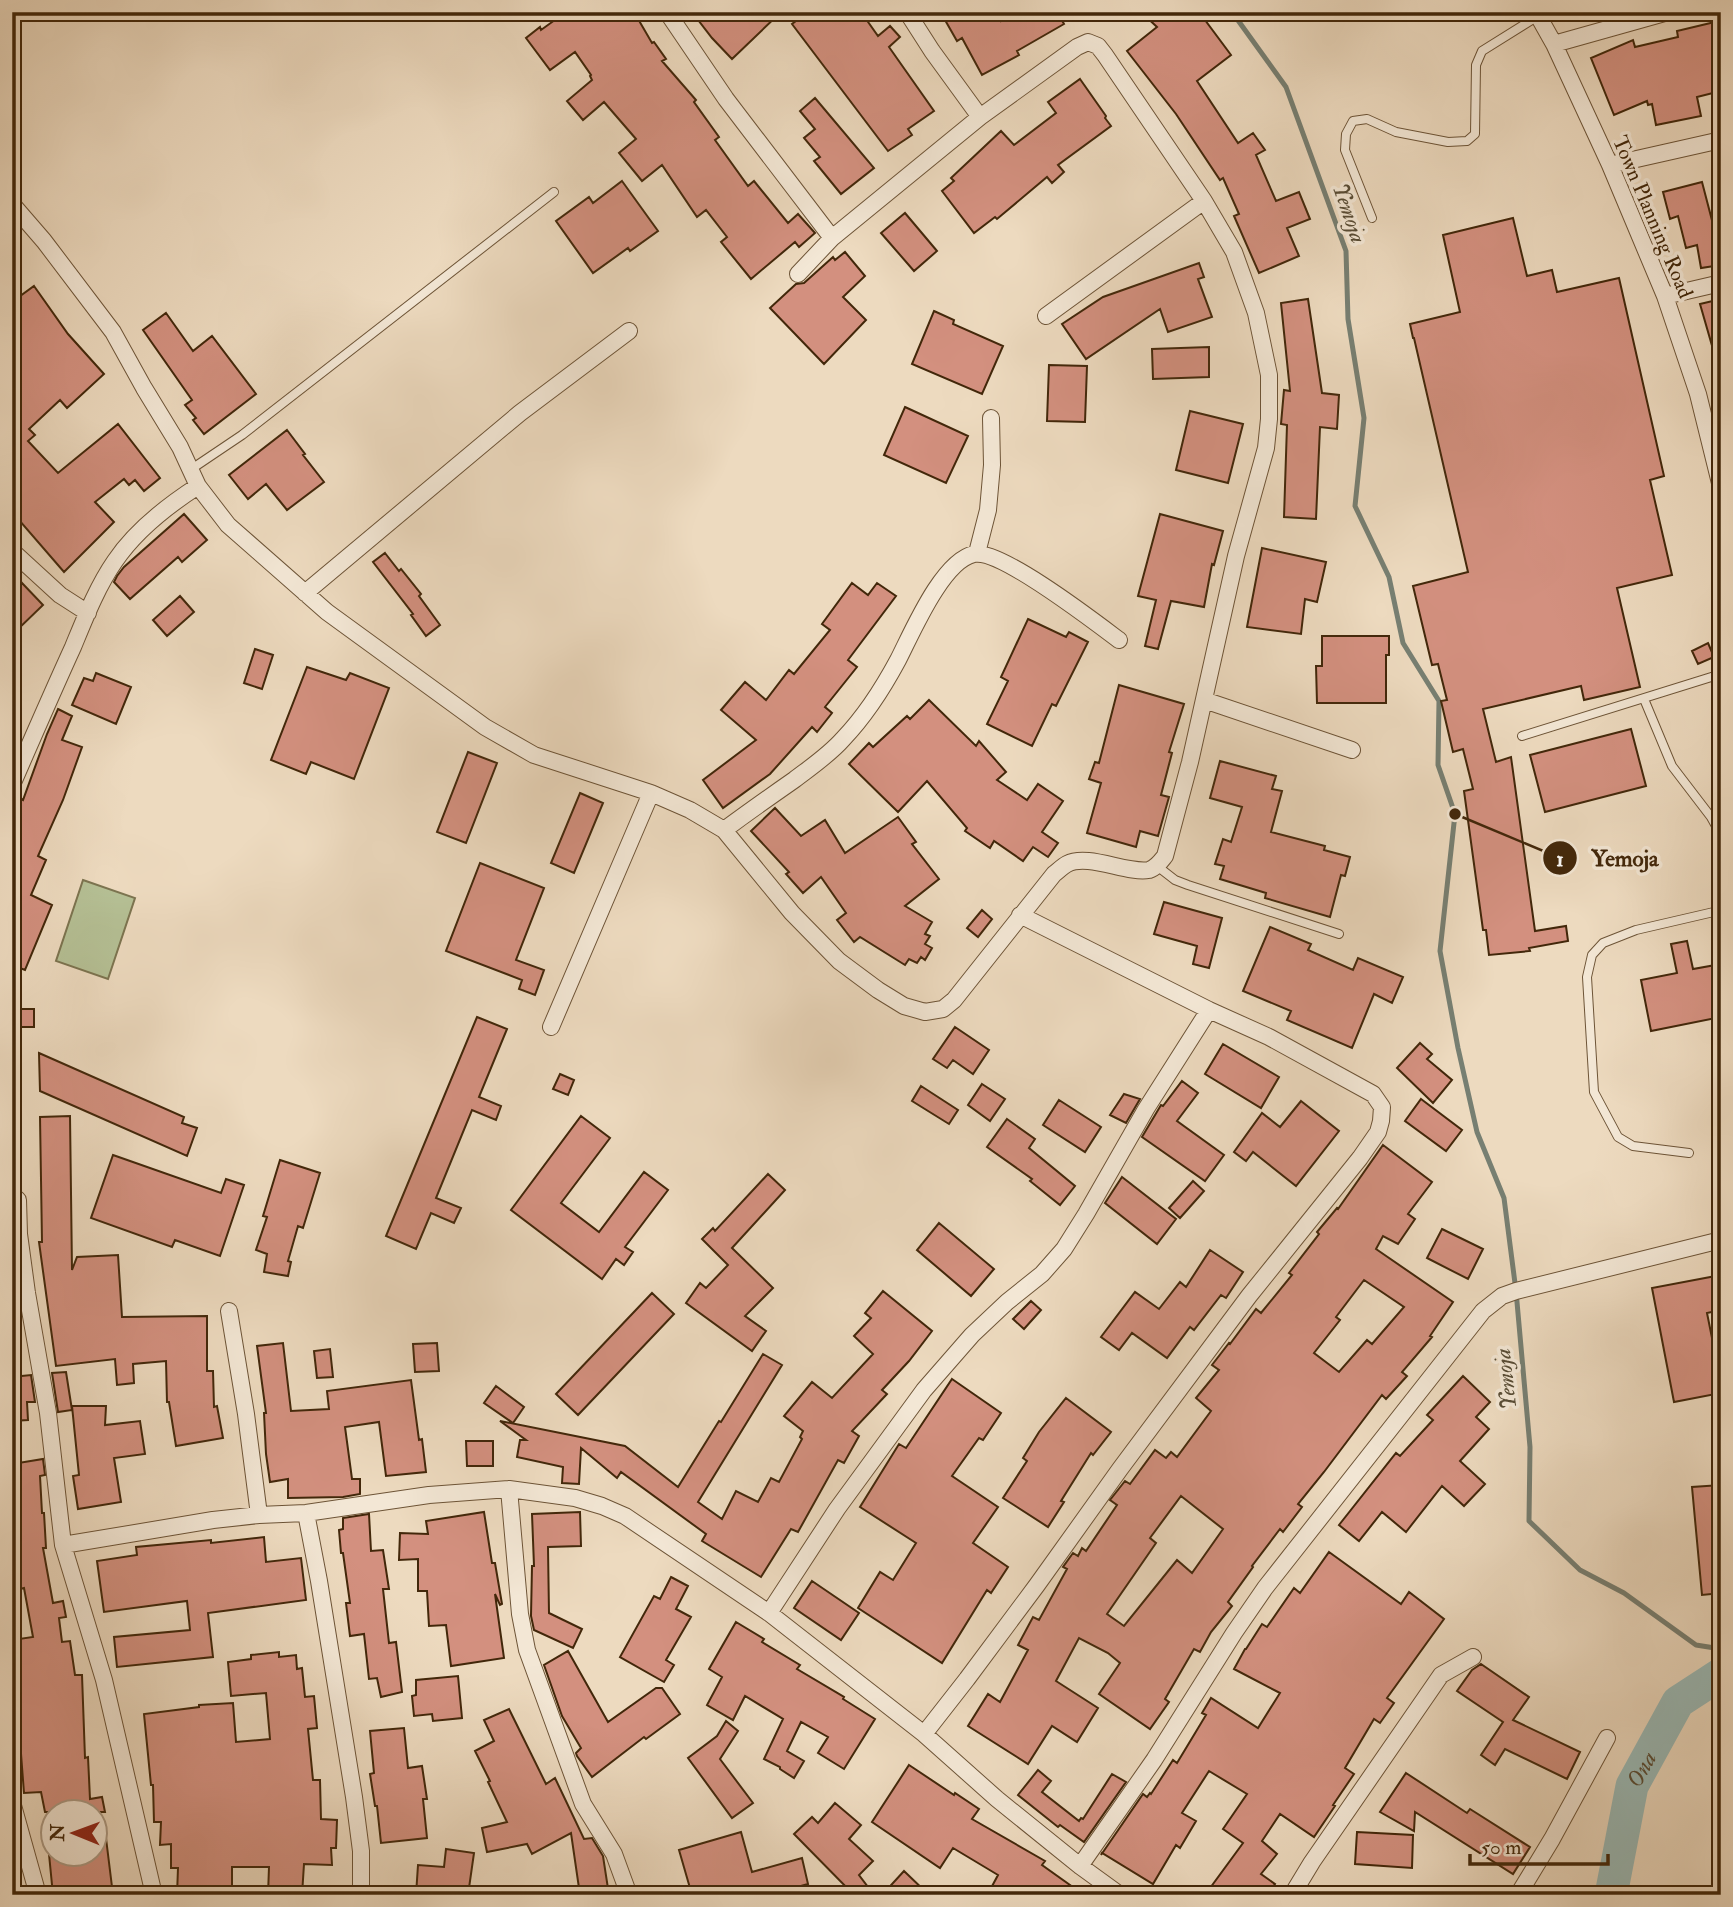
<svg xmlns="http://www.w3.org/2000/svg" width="1733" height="1907" font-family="'IM FELL Double Pica',serif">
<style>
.green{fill:#b5c095;stroke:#7c7450;stroke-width:2}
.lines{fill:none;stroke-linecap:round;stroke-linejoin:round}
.stream{stroke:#777f72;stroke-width:5}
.river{stroke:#9abab7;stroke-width:33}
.building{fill:#d3907f;stroke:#42270a;stroke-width:2;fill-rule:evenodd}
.lane-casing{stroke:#6d5437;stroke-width:10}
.street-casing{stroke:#6d5437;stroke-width:18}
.lane{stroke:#f3e7d5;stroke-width:8}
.street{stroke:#f3e7d5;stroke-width:16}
.labels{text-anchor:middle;stroke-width:7;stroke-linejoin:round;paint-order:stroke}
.street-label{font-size:21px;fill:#42270a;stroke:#f3e7d5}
.water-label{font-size:23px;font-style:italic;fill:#584c35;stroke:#f3e7d5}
.leader{fill:none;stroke:#42270a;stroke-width:2.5}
.callout-dot{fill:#42270a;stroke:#f3e7d5;stroke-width:2.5}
.mark-label{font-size:21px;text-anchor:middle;font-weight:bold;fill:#fff}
.callout-label{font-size:23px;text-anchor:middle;font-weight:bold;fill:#42270a;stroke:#f3e7d5;stroke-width:7;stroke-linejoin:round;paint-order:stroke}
</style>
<rect width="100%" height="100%" fill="#eddabf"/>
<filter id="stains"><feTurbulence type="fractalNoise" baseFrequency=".00286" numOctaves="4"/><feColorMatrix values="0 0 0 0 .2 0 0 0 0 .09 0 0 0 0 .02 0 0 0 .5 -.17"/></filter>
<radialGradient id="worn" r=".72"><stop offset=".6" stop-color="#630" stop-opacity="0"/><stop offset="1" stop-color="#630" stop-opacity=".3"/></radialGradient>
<path class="green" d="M83,880L135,898L108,979L56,961Z"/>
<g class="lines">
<path class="stream" d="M1232,12L1286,87L1346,251L1348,319L1364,418L1355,506L1389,577L1403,643L1439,701L1438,765L1455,814L1440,951L1458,1048L1477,1132L1504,1198L1516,1291L1530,1447L1529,1521L1580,1570L1624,1593L1696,1645L1721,1649"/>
<path class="river" id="s1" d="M1611,1895L1632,1786L1678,1702L1721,1674"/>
</g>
<path class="building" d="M566,12H634L652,43L654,42L666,59L662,61L696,100L694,102L719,137L715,140L748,186L754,181L788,223L798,214L815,233L799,247L795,242L751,279L721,242L727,237L706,210L697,217L662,165L642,181L619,153L636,139L604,102L583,120L567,101L592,80L590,76L591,75L575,52L550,70L526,38L540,27L541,30Z
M692,12H781L732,59L712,38Z
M808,12H861L878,36L890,26L900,37L889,47L934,111L908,129L912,135L888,151L792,24Z
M947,12H997L1001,21L1016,12H1057L1064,24L1017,51L1019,55L982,75L962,38L957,41L945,20L950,18Z
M1141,12H1199L1231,55L1197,81L1238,143L1253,133L1265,150L1256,155L1276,201L1299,192L1310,219L1287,228L1299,256L1259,273L1234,216L1239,214L1223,178L1220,180L1176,114L1127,51L1157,27Z
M1719,21L1721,29V91L1697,97L1701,116L1656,125L1652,104L1648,105L1647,101L1614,115L1591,58L1633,40L1635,47L1678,37L1677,31Z
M1080,79L1106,116L1105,118L1111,126L1058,165L1064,172L1052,183L1047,177L997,219L995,217L974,233L942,191L954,181L951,178L1001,131L1014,145L1056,113L1048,102Z
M815,98L874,168L841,194L814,161L820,157L804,138L815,129L800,111Z
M622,181L658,231L630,251L628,248L593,273L556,221L589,197L593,203Z
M1702,182L1721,255V265L1701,268L1697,245L1686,248L1678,216L1670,219L1663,192Z
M905,213L937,251L914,271L881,233Z
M1513,218L1527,276L1552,270L1557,292L1619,278L1664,476L1650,480L1672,575L1617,588L1640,687L1584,700L1581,686L1483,709L1496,762L1511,757L1535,931L1566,926L1568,941L1529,948L1530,951L1489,955L1486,930H1483L1464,791L1473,789L1463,749L1453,752L1441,701L1447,700L1438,664L1432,665L1413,586L1468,572L1414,338H1413L1410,324L1460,312L1443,235Z
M845,252L865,276L843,297L866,320L824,364L770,308L796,284L804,283L833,257L835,260Z
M1199,263L1204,277L1198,279L1212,317L1168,332L1160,309L1086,359L1062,324L1103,297Z
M34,286L68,334L104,374L67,408L60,400L29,429L35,435L28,441L58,473L118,424L160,478L144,491L135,480L129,485L124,479L95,502L114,522L64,572L12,512V302Z
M1308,299L1322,393L1339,395L1337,429L1320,427L1316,519L1284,517L1287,425L1281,424L1284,390L1290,391L1281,303Z
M1721,299V355L1715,356L1700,304Z
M934,311L954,320L953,324L1003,346L982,394L912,364Z
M166,313L193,351L212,336L256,394L204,434L193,420L196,418L185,405L192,400L143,330Z
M1209,347V377L1153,379L1152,349Z
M1049,365L1087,366L1085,422L1047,421Z
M905,407L968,436L946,483L884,455Z
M1190,411L1243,424L1228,483L1176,470Z
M287,430L305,454L303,455L324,482L287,510L266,484L248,499L229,475Z
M184,514L207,540L182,562L178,557L130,599L114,582L117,576L124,567Z
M1160,514L1223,531L1214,565L1212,564L1204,607L1171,601L1158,649L1145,646L1156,600L1138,596Z
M1262,548L1326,562L1317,602L1305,599L1301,634L1247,627Z
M385,553L399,571L401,569L421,594L419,596L440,625L426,636L411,615L413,614L373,562Z
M22,583L43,605L12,635V592Z
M852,583L868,595L877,583L896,596L848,660L857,667L825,707L832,713L817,732L812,727L770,774L723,808L703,780L756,740L721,710L745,682L766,700L789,670L794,674L830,630L822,624Z
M180,596L194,612L167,636L153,620Z
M1028,619L1066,637L1069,632L1088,642L1056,706L1052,704L1032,746L987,724L1008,681L1001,677Z
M1322,636H1389V655H1386V703H1317L1316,666H1322Z
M1708,643L1714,657L1698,664L1692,651Z
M255,649L273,655L262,689L244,683Z
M307,667L346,680L350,673L389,688L354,779L311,762L306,774L271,760Z
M96,673L131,687L116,724L72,705L84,678L93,681Z
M1119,685L1184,704L1169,752L1172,753L1161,795L1169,797L1158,836L1140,831L1136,847L1087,833L1101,783L1089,779L1095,762L1099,763Z
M929,700L976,746L979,741L1006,772L997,780L1027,800L1038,784L1063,801L1042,832L1058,843L1048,857L1033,847L1023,861L994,841L990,848L965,831L967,828L927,781L898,812L849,764L869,743L873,747L907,716L910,719Z
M58,709L72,716L62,740L82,747L63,800L38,856L46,860L31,895L52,905L25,970L12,965V819L21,799L23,800L47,734Z
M1631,729L1646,786L1545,812L1530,755Z
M468,752L497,763L466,843L437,832Z
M1220,761L1276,776L1272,789L1282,791L1271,832L1325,846L1324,850L1350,857L1345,876L1341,875L1330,917L1265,898L1266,893L1220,879L1224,866L1215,864L1223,839L1231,842L1242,807L1210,798Z
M580,793L603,803L574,873L551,863Z
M775,808L801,836L825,820L845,853L898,817L916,842L912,844L939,879L905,906L932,922L925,934L930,936L925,944L932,948L925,960L921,957L917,963L909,959L905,965L860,937L854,942L837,920L846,913L821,877L803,893L786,874L789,872L751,831Z
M480,863L544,888L516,960L544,970L535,995L519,989L522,980L446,951Z
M1164,902L1222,918L1209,968L1193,964L1197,946L1154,934Z
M982,910L992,919L978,937L967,928Z
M1270,927L1311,944L1308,950L1353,970L1358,958L1403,977L1392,1003L1374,994L1352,1048L1287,1020L1291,1011L1243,991Z
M1687,941L1693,969L1721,964V1017L1651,1031L1641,980L1677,973L1671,944Z
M19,1009H34V1027H19Z
M477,1017L507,1029L479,1097L501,1106L496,1120L472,1110L436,1198L461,1208L454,1223L431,1213L416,1249L386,1236Z
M955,1027L989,1050L973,1074L953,1060L947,1068L933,1059Z
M1420,1043L1432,1054L1427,1059L1452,1080L1433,1103L1397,1068Z
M1223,1044L1279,1077L1261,1108L1205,1074Z
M39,1053L184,1117L182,1123L197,1128L187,1156L40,1091Z
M560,1074L574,1080L568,1095L553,1089Z
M1182,1081L1198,1093L1177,1121L1224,1155L1205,1181L1142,1137L1161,1105L1163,1106Z
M982,1084L1005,1099L990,1121L968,1105Z
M921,1086L958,1110L949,1124L912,1101Z
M1124,1094L1140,1099L1126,1123L1110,1115Z
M1421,1099L1462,1130L1446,1151L1405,1121Z
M1059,1100L1101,1127L1085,1152L1043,1125Z
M1301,1101L1339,1131L1296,1186L1253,1152L1246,1161L1234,1152L1262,1113L1280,1127Z
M70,1116L72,1270L77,1257L118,1255L122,1317L207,1316V1371H213L214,1407L217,1406L223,1438L176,1446L169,1402H167L166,1361L133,1364L134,1383L117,1385L115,1359L56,1366L39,1242H42L40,1117Z
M581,1116L610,1138L561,1203L599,1232L644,1172L668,1190L625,1247L633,1252L624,1265L616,1259L602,1279L511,1210Z
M1007,1119L1035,1139L1029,1148L1075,1186L1060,1205L1030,1181L1032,1179L987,1147Z
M1383,1145L1432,1182L1408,1214L1415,1219L1398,1244L1383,1236L1376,1249L1453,1302L1430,1336L1432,1337L1402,1372L1407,1376L1386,1399L1382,1395L1324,1472L1298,1504L1302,1507L1283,1532L1280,1529L1252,1566L1253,1567L1228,1602L1232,1606L1211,1632L1200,1652L1194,1649L1165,1699L1169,1702L1150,1729L1099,1694L1120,1663L1108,1653L1079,1638L1056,1681L1098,1708L1077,1742L1052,1726L1028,1764L968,1726L988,1694L1000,1702L1028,1650L1018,1645L1033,1617L1039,1620L1067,1569L1063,1567L1073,1553L1078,1556L1082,1548L1086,1551L1117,1505L1110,1500L1125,1481L1130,1484L1155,1450L1166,1458L1171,1452L1177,1457L1211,1411L1196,1398L1219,1370L1212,1365L1229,1343L1230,1344L1256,1309L1261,1313L1292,1275L1289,1273L1319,1234L1317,1232L1337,1208L1338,1209ZM1364,1280L1404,1307L1372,1344L1367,1340L1339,1372L1314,1353L1340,1320L1336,1317ZM1181,1496L1223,1529L1192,1573L1177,1560L1124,1626L1107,1614L1156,1543L1150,1538Z
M113,1155L221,1193L226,1179L244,1185L220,1256L175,1240L172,1247L91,1218Z
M280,1160L320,1173L303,1228L298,1226L288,1261L291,1262L288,1276L264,1272L267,1254L256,1250L267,1217L263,1216Z
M768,1174L785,1190L732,1248L773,1288L745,1316L766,1331L752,1351L686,1303L700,1283L706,1288L728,1265L702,1239L713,1228L715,1231Z
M1122,1177L1176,1219L1157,1244L1105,1203Z
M1193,1181L1204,1191L1180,1218L1169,1208Z
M939,1223L994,1269L971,1296L917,1250Z
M1442,1229L1483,1249L1468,1279L1427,1258Z
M1210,1250L1243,1272L1226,1298L1221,1295L1194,1330L1190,1327L1167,1358L1132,1333L1119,1350L1101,1337L1135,1292L1159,1309L1180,1282L1186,1287Z
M1721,1275V1310L1707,1313L1718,1368L1721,1367V1393L1674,1402L1652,1288Z
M883,1291L932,1331L909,1361L882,1390L887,1394L852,1431L859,1436L844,1463L838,1460L798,1532L791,1529L761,1577L702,1541L706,1534L621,1472L617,1478L581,1448L579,1484L562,1483L563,1467L517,1457L520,1440H526L500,1421L625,1446L678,1487L719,1421L721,1422L763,1354L782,1365L698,1502L722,1519L736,1491L758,1502L771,1478L779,1482L802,1439L800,1437L803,1431L784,1416L812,1382L832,1398L873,1354L854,1336L871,1318L865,1313Z
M652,1293L674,1314L578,1415L556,1394Z
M1031,1301L1041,1310L1024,1329L1013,1319Z
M283,1343L291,1411L329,1409L327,1391L411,1380L419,1440L422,1439L426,1472L386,1476L379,1422L345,1427L352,1479H360V1494L343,1497L288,1498V1479L270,1482L266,1454L264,1413H266L257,1346Z
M437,1343L439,1371L415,1372L413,1344Z
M330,1349L333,1377L317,1378L314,1351Z
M66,1372L72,1410L58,1412L52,1373Z
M31,1375L35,1402H27L28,1420L12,1421V1377Z
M1463,1376L1490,1402L1476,1417L1489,1429L1460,1461L1485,1484L1464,1506L1442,1486L1406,1532L1382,1512L1359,1541L1339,1525L1396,1453L1400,1456L1433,1420L1427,1415Z
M952,1379L1001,1413L983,1440L979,1438L952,1476L998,1507L973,1543L1008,1567L991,1593L987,1590L942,1663L858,1608L880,1572L893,1580L916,1543L860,1507L899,1444L906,1448Z
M496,1386L524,1407L513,1423L484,1403Z
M1066,1398L1111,1432L1093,1455L1091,1453L1061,1501L1064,1502L1048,1527L1003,1498L1027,1461L1023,1458L1039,1432Z
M72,1406H106L105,1425L140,1421L145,1454L114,1458L121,1502L78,1509L73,1476L79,1475Z
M466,1441H493V1466H467Z
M43,1459L45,1475L40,1476L42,1513H44L46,1548H43L53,1603L63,1601L66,1617L59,1618L62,1642L70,1641L75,1675H82L85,1758L88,1757L90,1799L102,1797L105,1812H45L41,1792L24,1793L21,1754L15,1755L12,1725V1640L33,1637L24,1588L12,1591V1464Z
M1721,1485V1593L1702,1595L1692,1487Z
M484,1512L492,1563H495L502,1604L500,1605L495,1594L504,1658L451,1666L446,1625L429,1626L427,1591H418V1559L399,1560L400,1533L428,1534L426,1521Z
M580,1512L581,1546L548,1547L549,1613L582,1629L573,1648L534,1630L531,1616L532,1566H534L532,1514Z
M369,1514L371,1551L383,1550L389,1589H383L389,1643L396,1642L402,1692L381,1697L377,1678L369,1679L364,1634L350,1636L346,1603H350L343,1553H341L339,1530L343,1529V1518Z
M264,1537L266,1562L301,1558L306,1600L208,1613L213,1657L117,1667L114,1637L190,1630L187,1601L104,1612L97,1561L137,1555L136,1547L211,1540V1543Z
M1329,1552L1401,1604L1409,1592L1444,1619L1387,1698L1394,1703L1380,1723L1374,1719L1345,1768L1354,1774L1333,1805L1335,1806L1314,1837L1280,1814L1262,1841L1277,1854L1261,1874L1275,1884L1267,1895H1205L1243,1843L1223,1829L1247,1794L1209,1771L1182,1813L1196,1821L1180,1848L1176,1845L1153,1884L1102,1853L1101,1855L1143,1794L1147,1797L1150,1793L1151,1794L1173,1760L1177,1763L1206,1715L1202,1713L1211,1698L1258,1728L1280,1693L1234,1669L1245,1649H1246L1262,1624L1267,1627L1294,1588L1300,1593Z
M671,1577L688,1586L676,1609L691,1617L666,1660L674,1665L664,1682L620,1657L654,1596L660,1599Z
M812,1581L859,1613L841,1640L794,1608Z
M736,1622L764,1639L762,1642L800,1665L797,1669L844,1697L843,1699L875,1719L844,1769L818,1753L828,1737L801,1722L787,1751L804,1761L794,1778L780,1769V1767L764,1759L783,1719L745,1696L733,1720L707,1705L722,1677L709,1669Z
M568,1651L608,1722L656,1688H662L680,1714L646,1739L644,1737L592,1777L577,1756L576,1753L581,1748L562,1716L544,1665Z
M279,1652V1657L296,1655L297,1669L302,1668L305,1697L314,1696L317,1728L308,1729L313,1780H320L321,1819L337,1820L336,1848H331L332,1865L304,1864L302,1895H268L269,1867H232V1895H177L178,1868H171V1844L160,1845L161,1822H154L153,1785H151L144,1714L199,1707V1705L233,1703L236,1742L270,1739L266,1693L231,1696L228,1662L251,1659V1655Z
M1481,1664L1529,1697L1513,1720L1580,1752L1567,1779L1505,1749L1495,1765L1481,1755L1503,1722L1457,1691L1472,1670Z
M458,1676L462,1718L433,1721L432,1714L414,1716L412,1696L416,1695V1680Z
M509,1709L546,1784L555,1778L584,1839L592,1838L603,1856L609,1895H580L571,1833L532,1854L527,1844L487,1852L482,1828L507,1822L488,1782L490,1781L475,1751L494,1741L484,1720Z
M726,1721L738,1731L720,1759L753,1803L732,1818L688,1758L717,1736Z
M404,1728L408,1768L422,1766L427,1799H423L427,1838L381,1843L377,1806H375L370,1774L374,1773L370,1731Z
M909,1765L954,1795L955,1793L979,1809L972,1819L1045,1861L1042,1865L1084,1895H997L990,1890L998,1875L953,1848L940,1868L872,1822Z
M1038,1770L1051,1781L1042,1792L1079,1821L1081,1818L1083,1819L1112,1774L1126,1782L1084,1842L1060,1825L1058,1827L1018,1795Z
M1406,1773L1467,1813L1470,1809L1530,1847L1513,1874L1415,1812L1414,1831L1380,1812Z
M835,1803L861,1825L849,1839L873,1861L859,1875L874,1895H854L794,1834L812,1817L818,1823Z
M94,1822H104L113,1895H53L49,1854H94Z
M741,1832L752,1872L802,1858L808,1884L769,1895H692L679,1850Z
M1357,1832L1413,1835L1412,1868L1355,1864Z
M446,1849L474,1853L468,1895H416L418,1865L444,1867Z
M904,1871L929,1895H882Z"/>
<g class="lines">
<g class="lane-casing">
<path id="lane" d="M1372,218L1345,150L1346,134L1353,121L1367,119L1396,132L1448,142L1467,141L1475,134L1476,65L1482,51L1538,16
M190,470L242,435L554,192
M1644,699L1672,766L1711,817L1721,835
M1522,736L1721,674
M1157,866L1175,880L1188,885L1339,934
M1689,1153L1633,1146L1618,1137L1594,1092L1587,977L1592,955L1603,943L1636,930L1718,911L1721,908"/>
</g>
<g class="street-casing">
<path id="street" d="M667,12L726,99L832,238
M907,12L932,51L980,117
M1536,12L1554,44L1610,165L1665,296L1698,394L1721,487
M1554,44L1668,12
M1610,165L1721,140
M12,204L44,241L113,332L144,388L180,447L198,486L228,525L327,612L485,727L534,755L651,793L690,810L724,830L792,913L839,961L878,990L904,1006L925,1012L943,1009L954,1000L1054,874C1058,871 1063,866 1067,864C1088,853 1127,874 1149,870C1156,868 1161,861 1165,856L1190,762L1236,556L1266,448L1269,419V375L1256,313L1234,252L1204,201L1105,55L1098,46L1088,42L1077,47L980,117L832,238L798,274
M1665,296L1721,283
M1046,316L1204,201
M12,551L60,595L88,613
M977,553L988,510L992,465L991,418
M305,593L520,413L629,331
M1204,700L1352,750
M12,785C32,739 52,693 73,647C85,618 97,587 115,561C136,530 167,506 198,486
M724,830C747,813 771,796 794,780C811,767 829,755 843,739C865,716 883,688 898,660C912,633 942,561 974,554C1000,549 1095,622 1119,640
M551,1027L651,793
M12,1195L18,1200L19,1234L27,1293L48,1413L63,1545L104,1680L154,1895
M229,1311L246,1414L259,1515
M509,1489L520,1614L527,1650L583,1804L614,1854L629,1895
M306,1513L319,1581L354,1797L361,1851V1895
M63,1545L213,1520L259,1515L306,1513L429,1495L509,1489L575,1498L602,1506L625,1516L769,1613L924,1734L997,1799L1080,1866L1120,1895
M769,1613L837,1509L924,1390L972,1335L1007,1302L1042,1274L1064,1249L1086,1214L1146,1109L1209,1010
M924,1734L967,1679L1037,1585L1120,1469L1249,1296L1360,1158L1378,1132L1381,1121L1382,1107L1373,1094L1269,1037L1209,1010L1020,915
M12,1802L38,1895
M1080,1866L1154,1760L1234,1633L1265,1588L1483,1311L1502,1296L1516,1291L1721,1240
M1292,1895L1312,1862L1441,1675L1473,1657
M1518,1895L1552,1839L1607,1738"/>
</g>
<use href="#lane" class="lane"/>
<use href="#street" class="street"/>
</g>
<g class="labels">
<g class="street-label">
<text transform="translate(1653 217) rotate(67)" y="7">Town Planning Road</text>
</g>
<g class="water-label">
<text transform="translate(1350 213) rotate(71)" y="8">Yemoja</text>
<text transform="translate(1505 1379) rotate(-96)" y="8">Yemoja</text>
<text dy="8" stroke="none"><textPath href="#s1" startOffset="130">Ona</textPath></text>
</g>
</g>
<path class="leader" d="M1455 814L1560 858"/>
<g class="callout-dot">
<circle cx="1455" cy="814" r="7"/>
<circle cx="1560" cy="858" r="18"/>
</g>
<g class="mark-label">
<text x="1560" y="866">1</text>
</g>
<g class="callout-label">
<text x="1625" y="866">Yemoja</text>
</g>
<rect width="1733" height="1907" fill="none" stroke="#eddabf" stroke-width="42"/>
<rect x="14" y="14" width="1705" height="1879" fill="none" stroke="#42270a" stroke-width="3.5"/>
<rect x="21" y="21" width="1691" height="1865" fill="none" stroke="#42270a" stroke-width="2"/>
<g transform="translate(74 1833) rotate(271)"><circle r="33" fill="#f3e7d5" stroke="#ac9a84" stroke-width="2"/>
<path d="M0-5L12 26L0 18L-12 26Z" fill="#8f2418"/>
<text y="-10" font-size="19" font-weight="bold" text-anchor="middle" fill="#42270a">N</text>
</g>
<path d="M1470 1854v10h138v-10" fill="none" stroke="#42270a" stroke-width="3.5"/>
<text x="1481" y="1854" font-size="21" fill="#42270a" stroke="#f3e7d5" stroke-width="5" paint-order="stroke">50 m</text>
<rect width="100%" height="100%" filter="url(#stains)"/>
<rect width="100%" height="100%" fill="url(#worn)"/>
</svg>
